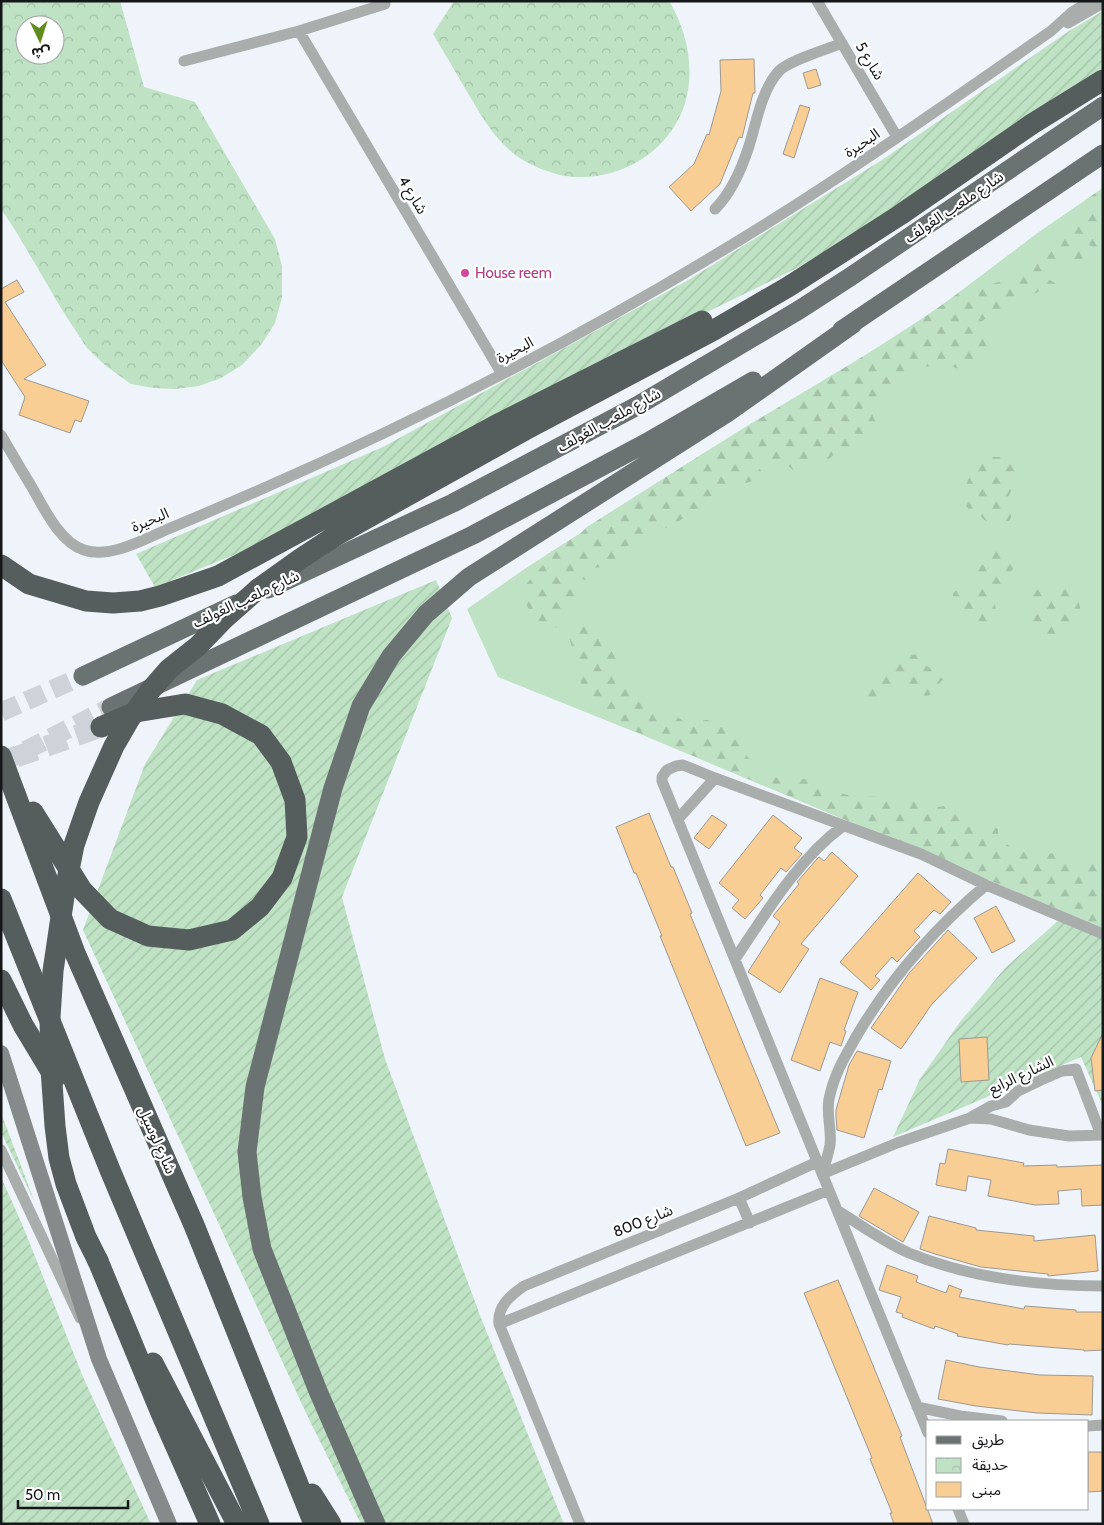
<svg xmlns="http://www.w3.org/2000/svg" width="1104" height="1525" font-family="Cabin,'Noto Sans Arabic',sans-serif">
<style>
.grass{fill:#bee2c3}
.forest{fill:url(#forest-firs)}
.park{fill:url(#park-crowns);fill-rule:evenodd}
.garden{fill:url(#garden-furrows)}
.building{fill:#f9ce94;stroke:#9d9892}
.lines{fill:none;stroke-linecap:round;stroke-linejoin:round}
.primary-tunnel{stroke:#cdd3d8;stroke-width:19;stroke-dasharray:19 9;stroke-linecap:butt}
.highway-tunnel{stroke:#cdd3d8;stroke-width:21;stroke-dasharray:21 11;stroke-linecap:butt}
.street{stroke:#a9adac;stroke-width:11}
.secondary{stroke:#858b8a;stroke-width:16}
.primary{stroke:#6b7272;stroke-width:19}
.highway{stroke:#555e5d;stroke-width:21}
.highway-bridge{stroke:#555e5d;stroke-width:21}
.hotel-dot{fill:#d1479c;stroke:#fff;stroke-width:2}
.labels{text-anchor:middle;stroke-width:4.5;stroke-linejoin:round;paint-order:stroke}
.street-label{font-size:15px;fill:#141618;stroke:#fff}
.hotel-label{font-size:15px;fill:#b23c85;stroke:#fff;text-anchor:start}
</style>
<defs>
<pattern id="forest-firs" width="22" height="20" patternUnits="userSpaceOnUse" patternTransform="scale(1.25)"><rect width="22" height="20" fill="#bee2c3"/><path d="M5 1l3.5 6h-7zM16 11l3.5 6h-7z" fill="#a2c1a7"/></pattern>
<pattern id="park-crowns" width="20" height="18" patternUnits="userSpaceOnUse" patternTransform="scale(1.25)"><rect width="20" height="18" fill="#bee2c3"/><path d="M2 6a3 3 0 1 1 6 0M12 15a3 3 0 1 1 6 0" fill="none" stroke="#a2c1a7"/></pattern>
<pattern id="garden-furrows" width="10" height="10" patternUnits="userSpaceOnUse" patternTransform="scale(1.25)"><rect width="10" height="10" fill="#bee2c3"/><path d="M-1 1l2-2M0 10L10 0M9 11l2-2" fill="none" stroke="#a2c1a7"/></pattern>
</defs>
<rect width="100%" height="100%" fill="#eef4fa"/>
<path class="grass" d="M1103,188V928L645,736L498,677L467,609L529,566L581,533L587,527L750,424L849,366L937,309L1036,234Z"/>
<path class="forest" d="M1103,188V213H1095L1097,220L1103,227V248H1095L1089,245L1082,247L1083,257L1080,261L1073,262L1067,258C1063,260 1063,263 1059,266C1055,269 1050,267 1046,272V277C1051,282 1058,283 1062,289L1059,293H1050L1041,290L1028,298L1015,303L1008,309L998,311L994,313L982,321L980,325C982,335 988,332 994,337C995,345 989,354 981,356C980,356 978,355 977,356C966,361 973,374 953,367C945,371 939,375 932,366C912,367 918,378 904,381C901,384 900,388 897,390C888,399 880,392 874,404C871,412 872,415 876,423L871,431L862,434C862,451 844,447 836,453C831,456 830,460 823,462C818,462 813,461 807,463C802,464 799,468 793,470L785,463L776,464L773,460L768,462L764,459H759L756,462L761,471L762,475C752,483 749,482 738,484C731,496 726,491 716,494C710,495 707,501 701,503L698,513L689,517L682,519L674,525L665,528L649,540C641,539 634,545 626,546L616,564L606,567L592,568L590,577L585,580L580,578L576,580C573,588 576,592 578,599L573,607L564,613L557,627L548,631C538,627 523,602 522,592L527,583L545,563L546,555L581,533L587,527C642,493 696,457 751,424C824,379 899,338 968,286L979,287L988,285L1021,275L1023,264L1027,261H1036C1044,252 1050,251 1055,240L1069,234C1071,230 1071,225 1074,221C1083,211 1086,219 1085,200Z
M989,457H1002L1008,459L1013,463L1016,475V481L1008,497L1012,514L1010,520C1003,525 992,525 985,520C982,519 982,516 979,514C976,512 972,511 969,509C959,500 965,485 970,476C975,468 980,461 989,457Z
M989,549C999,548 1019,549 1015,565C1014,569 1013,568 1011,572C1009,577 1013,582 1010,587C1006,593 998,593 993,598C996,609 999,617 991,626L978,627L972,624C971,611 966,613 956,607L953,601V594L957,589L975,587C969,575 970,569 984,564L982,558L984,552Z
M1061,587C1095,596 1082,651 1040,632C1028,627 1025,598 1035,591C1041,587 1044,590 1050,590C1054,590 1058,588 1061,587Z
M581,623L604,630L615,643L619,654C607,672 624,671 630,685C631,689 630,693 630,697L641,703L655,714L661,716L673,714L683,721L707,720L718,724L733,736L753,764L755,769L766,776L790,780L814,778L820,779L837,792L855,797L873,796L892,798L903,802L921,800L938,807L944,806L962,812L969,822C980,824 988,823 998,829V835L996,841H1002L1012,848H1018L1037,860L1047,854L1054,853L1066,854L1075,861L1081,862L1088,860L1103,862V928L613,722C609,717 606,711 602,707C597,702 590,700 586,695C578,684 581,673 578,661C575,649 557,626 581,623Z
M901,651L908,655L921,654L924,655L925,665L932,669L934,675L944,679C934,686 934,702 918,693L911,696C904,693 900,683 893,691L894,699C885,704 882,696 876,699C874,701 873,703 871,704H860L866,683L869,680L878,678L890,667L892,656L895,652Z"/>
<path class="park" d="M1,1H44L48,3L49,1H120L144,87L195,102L275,239L282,266V297L275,323L261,345L242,365L221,378L199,386L175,389L154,388L131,384L106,366L87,348L64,313L17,233L1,209ZM25,25H55V55H25Z
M454,1H669C689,34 697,77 681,114C663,154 620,179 576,177C560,177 536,168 523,160C496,144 481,115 466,90C455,71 444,52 433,34Z"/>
<path class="garden" d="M1103,11V69L1079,83L887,216L795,269L599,365L261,544L155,587L136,554L383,447L685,282L882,160L1069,31Z
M436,580L452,618L342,897L385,1059L481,1318L564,1524H361L307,1415L83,930L145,764L197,680Z
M1059,920L1103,939V1106L1081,1057L893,1137L920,1079L960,1022L1006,967Z
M1,1113L35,1203L1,1132Z
M1,1177L22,1224L83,1377L151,1524H1Z"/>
<path class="building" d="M754,59L755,93H753L742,138L739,137L720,184L691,211L669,187L694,164L707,134L709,135L721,91L720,60Z
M816,69L821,85L808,89L803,73Z
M800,105L810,108L794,158L783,154Z
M17,280L24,292L5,302L46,365L24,379L89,401L81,422L75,420L70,433L19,415L25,397L1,360V289Z
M649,813L671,867H673L692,913L690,914L780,1133L746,1146L660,936H662L636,873H634L616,827Z
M712,815L727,825L709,849L694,838Z
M773,815L802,838L794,848L802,854L786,872L781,868L760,895L763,898L745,919L732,908L739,900L719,883Z
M832,852L858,876L801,944L809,949L780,993L748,972L780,922L773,916L799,884L797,882L817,859L819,857L824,861Z
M918,873L951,902L940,914L934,910L914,931L920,937L897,962L892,957L875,976L880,980L871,990L840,962Z
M996,906L1015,941L992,953L974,918Z
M948,930L977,958L932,1004L901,1049L871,1028L910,972Z
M820,978L858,992L844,1030L846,1031L841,1046L830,1042L820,1071L791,1060Z
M1103,1033V1090L1095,1091L1091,1058Z
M987,1037L989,1080L961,1082L959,1039Z
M857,1051L891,1061L882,1090L879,1089L864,1138L837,1130L836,1116V1110L849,1065Z
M948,1149L1024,1163L1023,1166L1057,1165V1167L1103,1165V1205L1082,1206L1081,1189L1058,1191L1059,1204L1035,1205L988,1196L991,1180L968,1176L966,1191L936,1185L940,1163L945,1164Z
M874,1188L919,1212L903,1242L859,1216Z
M929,1216L976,1228V1230L1034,1236V1241L1095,1235L1098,1271L1048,1276V1274L981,1267L935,1254L920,1249Z
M887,1265L918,1276L916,1282L946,1293L949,1285L962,1290L959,1297L1024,1309L1025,1306L1076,1310V1312H1103V1350L1084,1351V1350L1009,1344L1008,1345L957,1336L958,1334L935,1326L934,1329L902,1317L903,1314L896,1312L901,1297L879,1290Z
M838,1280L902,1436L900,1437L933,1524H894L890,1513H892L870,1459L872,1458L804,1293Z
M946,1360L979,1367L1040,1375L1093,1376L1092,1415L1037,1413L976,1406L938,1399Z
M1088,1452H1103V1491L1088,1492Z"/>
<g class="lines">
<path class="primary-tunnel" d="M1,712L83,676
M1,763L111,707"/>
<path class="highway-tunnel" d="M16,757L101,727"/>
<path class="street" d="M817,1L897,137
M1068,23L1103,3
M299,31L502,374
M184,61L299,31L385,4
M715,209C731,193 742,168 749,146C757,121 761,91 779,71C790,60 826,50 842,43
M1,435C11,452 20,468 30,484C43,506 59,542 84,550C110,559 145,539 168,529C185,522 202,515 220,507C418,423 610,323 791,208C879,152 965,91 1051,31L1071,13L1090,1
M678,819L715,778
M735,959C766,913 798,859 843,826
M971,1117L991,1106L1006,1102L1018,1091L1041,1080L1062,1071L1076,1069L1101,1135
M1,1150L80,1318
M822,1174C825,1165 828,1155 830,1145C832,1130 826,1114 829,1099C834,1075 844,1058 856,1037C890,979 935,928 986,885
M822,1174L897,1143L970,1118L991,1119L1029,1130L1069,1136L1103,1135
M739,1198L750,1223
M837,1210C860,1225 884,1242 909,1253C970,1278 1037,1286 1103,1286
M499,1324L829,1190
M917,1407L960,1416L1002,1421
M1088,1426L1103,1425
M928,1433L662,781V777L667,770L676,766L683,765L715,778L921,854L986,885L1103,934
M958,1509L964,1524
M580,1524L499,1324C497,1306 511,1295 524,1286L739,1198L817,1162"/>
<path class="secondary" d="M1,1053L99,1359L169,1524"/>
<path class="primary" d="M842,330L1103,154
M268,589L453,503L637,406L799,310L850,277L1103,106
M83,676L236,604
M111,707L473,535L646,443L753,381
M376,1524L318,1391L262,1249L252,1197L247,1152L255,1087L333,788L361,706L391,656L426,614L469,577L727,413L853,324"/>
<path class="highway" d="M1,565L29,584L86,601L113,603L140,601L160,596L218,576L500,423L702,321
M258,589L300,559L335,536L525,430L714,330L788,287L900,215L1032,124L1103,80
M1,756L75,953L194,1225L314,1524
M33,812L82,890L110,919L148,936L189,940L232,930L260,907L282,878L297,837L295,800L281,762L261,735L222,714L185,704L136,712L101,727
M1,899L110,1170L259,1524
M1,980L23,1025L55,1078
M98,1261L161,1413L210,1524
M153,1363L237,1524
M312,1494L331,1524"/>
<path class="highway-bridge" d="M98,1261L86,1237L66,1184L59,1158L55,1126L51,1069L50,1017L53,971L65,890L74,845L89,802L114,746L129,720L149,692L169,669L198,646L223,620L258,589"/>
</g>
<circle class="hotel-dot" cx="465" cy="273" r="5"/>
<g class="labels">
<g class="street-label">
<text transform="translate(870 61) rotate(59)" y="5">شارع 5</text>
<text transform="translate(862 143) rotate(-34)" y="5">البحيرة</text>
<text transform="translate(413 195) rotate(59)" y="5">شارع 4</text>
<text transform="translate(954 207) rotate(-34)" y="5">شارع ملعب الغولف</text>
<text transform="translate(515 350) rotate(-28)" y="5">البحيرة</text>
<text transform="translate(609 420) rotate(-29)" y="5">شارع ملعب الغولف</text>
<text transform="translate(150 520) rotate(-23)" y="5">البحيرة</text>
<text transform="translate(246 599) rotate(-25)" y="5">شارع ملعب الغولف</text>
<text transform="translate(1021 1075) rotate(-25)" y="5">الشارع الرابع</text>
<text transform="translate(157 1140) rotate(66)" y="5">شارع لوسيل</text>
<text transform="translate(643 1221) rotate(-22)" y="5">شارع 800</text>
</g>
<g class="hotel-label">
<text x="475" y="278">House reem</text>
</g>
</g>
<rect width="1104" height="1525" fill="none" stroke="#141618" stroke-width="5"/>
<rect x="926" y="1420" width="162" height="90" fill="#ffffff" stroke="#a1a2a3"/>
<rect x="936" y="1436" width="25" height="8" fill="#6b7272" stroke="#a1a2a3"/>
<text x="972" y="1445" font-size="15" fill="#141618">طريق</text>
<rect x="936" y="1458" width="25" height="15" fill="url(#park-crowns)" stroke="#a1a2a3"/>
<text x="972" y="1470" font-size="15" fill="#141618">حديقة</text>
<rect x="936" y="1482" width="25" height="15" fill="#f9ce94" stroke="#a1a2a3"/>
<text x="972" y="1495" font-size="15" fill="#141618">مبنى</text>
<g transform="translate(40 40) rotate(176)"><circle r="24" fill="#ffffff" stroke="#a1a2a3"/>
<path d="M0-4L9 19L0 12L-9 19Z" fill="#608c1e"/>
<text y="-8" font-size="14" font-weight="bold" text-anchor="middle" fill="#141618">ش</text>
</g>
<path d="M18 1500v8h110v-8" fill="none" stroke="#141618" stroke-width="2.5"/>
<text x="25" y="1500" font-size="15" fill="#141618" stroke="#ffffff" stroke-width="4" paint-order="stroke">50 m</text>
</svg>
